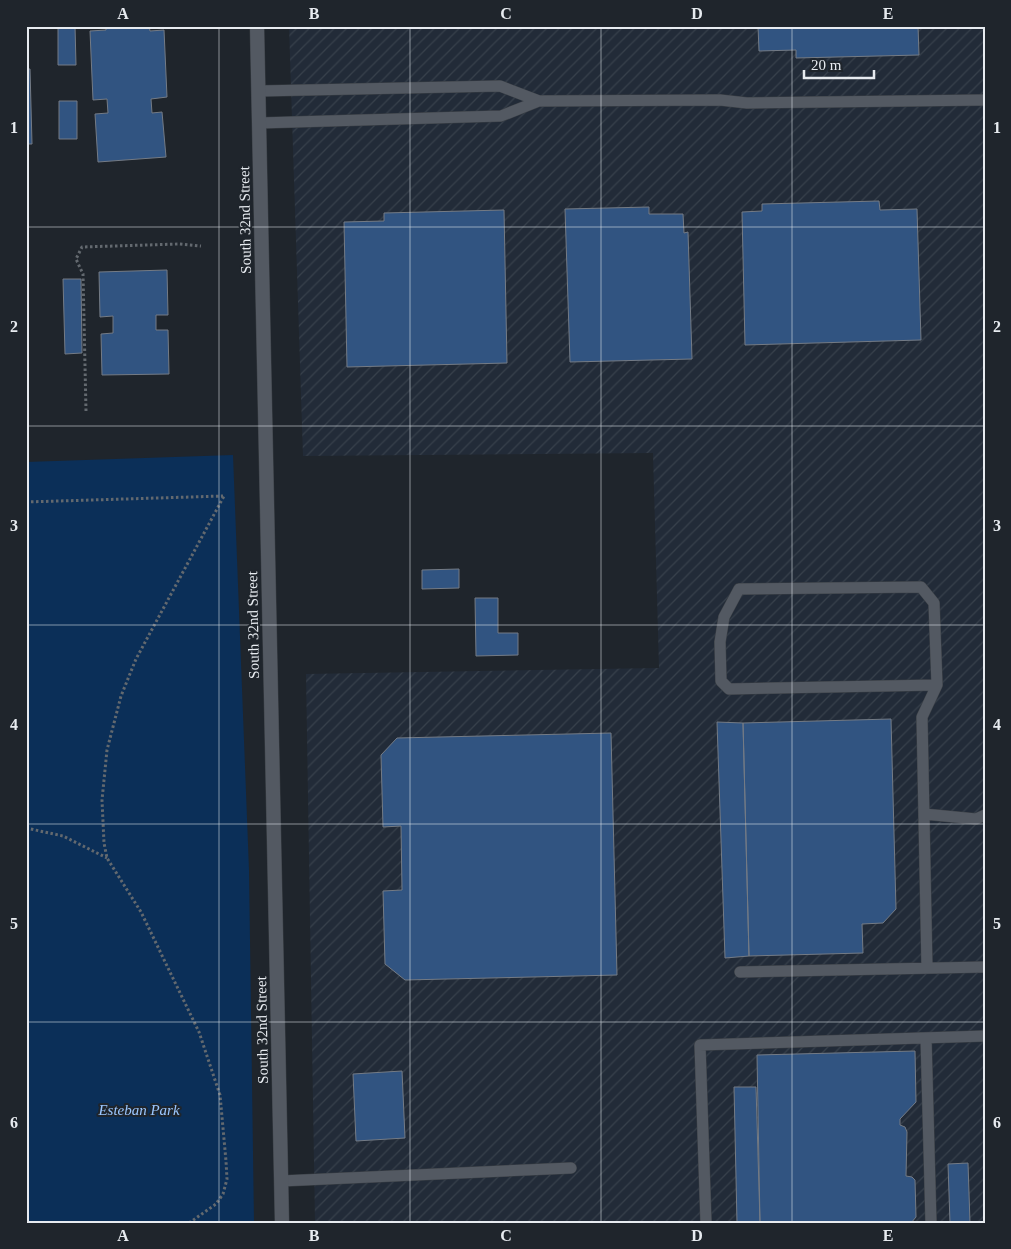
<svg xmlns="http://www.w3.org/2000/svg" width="1011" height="1249" font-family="Georgia,serif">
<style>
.industrial{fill:url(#industrial-furrows)}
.park{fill:#0b2f58}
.building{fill:#315481;stroke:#747b85}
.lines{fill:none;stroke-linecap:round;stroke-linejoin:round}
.service-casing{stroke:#3a3f45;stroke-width:12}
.secondary-casing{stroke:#3a3f45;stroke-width:15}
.path{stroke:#63696f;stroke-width:3;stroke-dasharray:2.5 2.5;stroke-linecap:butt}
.service{stroke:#535962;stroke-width:11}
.secondary{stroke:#535962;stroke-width:14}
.grid{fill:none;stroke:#e7ebf0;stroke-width:1;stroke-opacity:0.55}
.labels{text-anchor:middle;stroke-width:4;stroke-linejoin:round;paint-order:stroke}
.street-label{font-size:15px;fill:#e7ebf0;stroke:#1f252c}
.park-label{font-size:15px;font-style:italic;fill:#9bc7ff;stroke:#1f252c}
.neatline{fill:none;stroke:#e7ebf0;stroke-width:2}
.grid-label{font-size:16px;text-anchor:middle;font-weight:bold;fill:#e7ebf0}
</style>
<defs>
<pattern id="industrial-furrows" width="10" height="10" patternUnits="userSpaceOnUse" patternTransform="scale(1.25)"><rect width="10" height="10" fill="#222b38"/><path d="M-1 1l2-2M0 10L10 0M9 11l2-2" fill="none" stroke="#37404b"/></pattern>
</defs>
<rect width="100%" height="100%" fill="#1f252c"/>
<path class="industrial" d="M289,26H985V1223H315L306,674L659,668L653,453L303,456Z"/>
<path class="park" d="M233,455L249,870L254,1223H26V462Z"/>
<path class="building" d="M58,26H75L76,65H58Z
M106,26H149L150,31L164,30L167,97L151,99L152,113L162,112L166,157L98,162L95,114L108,113L107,99L93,100L90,31L106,30Z
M758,26H918L919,55L796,58V50L759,51Z
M26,69H30L32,144H26Z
M59,101H77V139H59Z
M879,201L880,210L917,209L921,340L745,345L742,212L762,211V204Z
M649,207V214H683L684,233L688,232L692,359L570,362L565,209Z
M504,210L507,363L347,367L344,222L384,221V213Z
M167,270L168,315H156V330H168L169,374L102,375L101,334L113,333V316L100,317L99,272Z
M63,279H81L82,353L65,354Z
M459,569V588L422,589V570Z
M475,598H498V633H518V655L476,656Z
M891,719L896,909L883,923L862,924L863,953L749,956L743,723Z
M717,722L743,723L749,956L725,958Z
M611,733L617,975L405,980L385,964L383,891L402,890L401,826L383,827L381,755L397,738Z
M915,1051L916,1102L900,1119V1125L905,1127L907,1132L906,1176L912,1177L915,1180L916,1217L911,1223H760L757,1055Z
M402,1071L405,1138L356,1141L353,1074Z
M734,1087H756L760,1223H737Z
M968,1163L970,1223H950L948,1164Z"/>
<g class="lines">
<g class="service-casing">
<path id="service" d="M259,91L500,86L539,101L501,116L259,123
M539,101L720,100L747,103L985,100
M924,814L976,819L985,815
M927,968L922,717L937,685L934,603L921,587L739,589L724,617L720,642L721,681L729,689L937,685
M740,972L985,967
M926,1038L931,1223
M281,1181L571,1168
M706,1223L700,1045L985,1036"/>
</g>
<g class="secondary-casing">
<path id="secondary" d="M257,26L282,1223"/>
</g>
<path class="path" d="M86,411L83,274L76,259L82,247L179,244L201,246
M26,502L223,496
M26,828L63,836L107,858
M189,1223L216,1204L223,1194L227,1179L226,1161L220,1095L199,1032L141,912L107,858L104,843L102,800L107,750L121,696L136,659L224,496"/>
<use href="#service" class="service"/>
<use href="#secondary" class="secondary"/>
</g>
<path class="grid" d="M219,26V1223M410,26V1223M601,26V1223M792,26V1223M26,227H985M26,426H985M26,625H985M26,824H985M26,1022H985"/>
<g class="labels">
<g class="street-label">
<text transform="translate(245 220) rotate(-91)" y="5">South 32nd Street</text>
<text transform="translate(253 625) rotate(-91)" y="5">South 32nd Street</text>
<text transform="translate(262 1030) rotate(-91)" y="5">South 32nd Street</text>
</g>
<g class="park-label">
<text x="139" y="1115">Esteban Park</text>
</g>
</g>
<rect width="1011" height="1249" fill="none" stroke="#1f252c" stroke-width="55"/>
<path d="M804 70v8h70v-8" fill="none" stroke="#e7ebf0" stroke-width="2.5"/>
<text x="811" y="70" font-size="15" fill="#e7ebf0" stroke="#1f252c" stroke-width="4" paint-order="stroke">20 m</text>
<rect x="28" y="28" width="956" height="1194" class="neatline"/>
<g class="grid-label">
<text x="123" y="19">A</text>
<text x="314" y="19">B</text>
<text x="506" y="19">C</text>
<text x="697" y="19">D</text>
<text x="888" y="19">E</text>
<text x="14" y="133">1</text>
<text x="997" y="133">1</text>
<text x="14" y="332">2</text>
<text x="997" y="332">2</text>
<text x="14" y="531">3</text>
<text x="997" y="531">3</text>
<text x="14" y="730">4</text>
<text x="997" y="730">4</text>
<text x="14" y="929">5</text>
<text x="997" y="929">5</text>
<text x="14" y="1128">6</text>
<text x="997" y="1128">6</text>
<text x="123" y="1241">A</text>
<text x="314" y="1241">B</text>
<text x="506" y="1241">C</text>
<text x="697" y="1241">D</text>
<text x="888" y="1241">E</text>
</g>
</svg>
